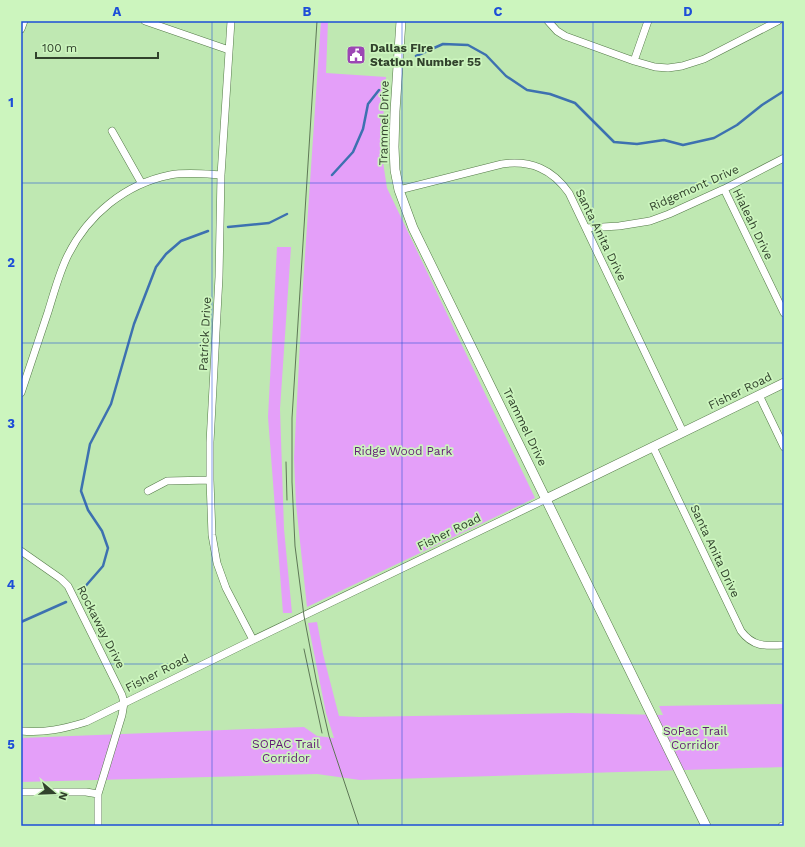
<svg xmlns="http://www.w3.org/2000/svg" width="805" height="847" font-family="'Work Sans',sans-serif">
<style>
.green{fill:#e49ff9}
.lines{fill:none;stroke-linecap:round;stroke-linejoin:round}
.stream{stroke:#3d71b0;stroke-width:2.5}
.street-casing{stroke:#547948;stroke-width:8}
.secondary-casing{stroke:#547948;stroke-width:10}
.street{stroke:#fff;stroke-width:7}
.secondary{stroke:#fff;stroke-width:9}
.tram{stroke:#5e7756;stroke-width:1}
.grid{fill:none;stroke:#1d4ed8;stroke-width:1;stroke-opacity:0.55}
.labels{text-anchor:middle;stroke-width:3.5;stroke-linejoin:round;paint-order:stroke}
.poi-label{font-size:12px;font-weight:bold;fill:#31422c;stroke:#ccf5be;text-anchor:start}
.street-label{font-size:12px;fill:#31422c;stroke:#ccf5be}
.park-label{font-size:12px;fill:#631a76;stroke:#ccf5be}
.neatline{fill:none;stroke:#1d4ed8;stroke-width:1.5}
.grid-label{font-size:13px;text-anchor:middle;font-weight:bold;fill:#1d4ed8}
</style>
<rect width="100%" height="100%" fill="#bfe8b2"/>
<path class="green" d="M321,21H328L326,73L386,77L381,149L387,188L535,498L307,607L296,504L294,458L303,285Z
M277,247H291L280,409L284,529L292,613H283L268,417Z
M317,622L323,654L339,716L359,717L571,713L663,715L659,706L784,704V767L360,780L317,774L21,782V738L304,727L317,736L334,738L326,713L308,623Z"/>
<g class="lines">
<path class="stream" d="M416,56L443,44L468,45L486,55L506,76L527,90L550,94L575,103L614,142L637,144L664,140L683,145L714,138L737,125L762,105L784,91
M332,175L353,152L363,129L368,104L379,90
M228,227L269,223L287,214
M83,589L103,566L108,548L102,531L88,510L81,491L90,444L111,404L134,324L156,267L166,254L181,241L208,231
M21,622L66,602"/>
<g class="street-casing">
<path id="street" d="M145,21L229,50
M231,21L221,175L219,277L210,442V480L212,535L217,563L226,588L253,640
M548,21L557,31L565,36L634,61L655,67L668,68L682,66L704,59L778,21
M21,29L24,21
M634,61L648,21
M112,131L142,184
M724,189L784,313
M399,190L502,164C531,160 552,169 569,193L683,432
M586,228L619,226L650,221L669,214L724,189L784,158
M21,393C30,366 39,339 48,312C54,293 59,273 68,255C88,215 125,184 170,175C186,172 205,174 221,175
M759,395L784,447
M653,447L741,631C753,647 765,646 784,645
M148,491L167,481L210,480
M21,551L61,579L68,586L122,695L124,703L122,715L98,794V826
M21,731C45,733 63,729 86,722L253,640L546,499
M21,792H86L98,794
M782,826H784"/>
</g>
<g class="secondary-casing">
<path id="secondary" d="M401,21L395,111L394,147L395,170L399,190L413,228L706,826
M546,499L784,383"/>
</g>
<use href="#street" class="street"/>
<use href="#secondary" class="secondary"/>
<path class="tram" d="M317,21L292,418V482L295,546L304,616L317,684L329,736L359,826
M286,462L287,500
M304,649L322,733"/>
</g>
<path class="grid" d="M212,21V826M402,21V826M593,21V826M21,183H784M21,343H784M21,504H784M21,664H784"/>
<defs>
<g id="civic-square" transform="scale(1)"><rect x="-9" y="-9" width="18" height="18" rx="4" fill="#9c46b4" stroke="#ccf5be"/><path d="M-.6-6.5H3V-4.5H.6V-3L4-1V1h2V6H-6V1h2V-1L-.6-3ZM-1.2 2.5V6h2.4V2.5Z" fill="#fff"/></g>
</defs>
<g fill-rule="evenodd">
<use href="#civic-square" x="356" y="55"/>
</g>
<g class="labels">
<g class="poi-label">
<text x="370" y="52">Dallas Fire<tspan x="370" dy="14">Station Number 55</tspan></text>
</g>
<g class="street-label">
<text transform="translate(384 123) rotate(-89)" y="4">Trammel Drive</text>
<text transform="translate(694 188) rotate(-24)" y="4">Ridgemont Drive</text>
<text transform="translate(753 224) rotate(64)" y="4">Hialeah Drive</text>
<text transform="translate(601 235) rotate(64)" y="4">Santa Anita Drive</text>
<text transform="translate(205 334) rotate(-87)" y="4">Patrick Drive</text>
<text transform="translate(740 391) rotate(-26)" y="4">Fisher Road</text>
<text transform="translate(525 427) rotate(64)" y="4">Trammel Drive</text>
<text transform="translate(449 532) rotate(-26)" y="4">Fisher Road</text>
<text transform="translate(715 551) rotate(65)" y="4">Santa Anita Drive</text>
<text transform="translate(101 627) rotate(63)" y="4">Rockaway Drive</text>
<text transform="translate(157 673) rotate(-27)" y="4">Fisher Road</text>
</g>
<g class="park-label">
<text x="403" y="455">Ridge Wood Park</text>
<text x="695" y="735">SoPac Trail<tspan x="695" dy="14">Corridor</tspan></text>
<text x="286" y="748">SOPAC Trail<tspan x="286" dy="14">Corridor</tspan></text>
</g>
</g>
<rect width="805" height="847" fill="none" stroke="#ccf5be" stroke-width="44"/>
<g transform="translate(54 793) rotate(109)" stroke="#ccf5be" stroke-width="3" paint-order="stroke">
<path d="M0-3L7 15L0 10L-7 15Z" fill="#31422c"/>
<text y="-6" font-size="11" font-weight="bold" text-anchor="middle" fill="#31422c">N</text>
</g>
<path d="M36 52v6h122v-6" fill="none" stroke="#31422c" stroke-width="2"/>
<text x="42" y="52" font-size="12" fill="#31422c" stroke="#ccf5be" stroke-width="3" paint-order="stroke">100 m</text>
<rect x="22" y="22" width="761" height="803" class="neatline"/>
<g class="grid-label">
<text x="117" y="16">A</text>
<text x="307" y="16">B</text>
<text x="498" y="16">C</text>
<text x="688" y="16">D</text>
<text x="11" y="107">1</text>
<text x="11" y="267">2</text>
<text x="11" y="428">3</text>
<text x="11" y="589">4</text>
<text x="11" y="749">5</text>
</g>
</svg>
